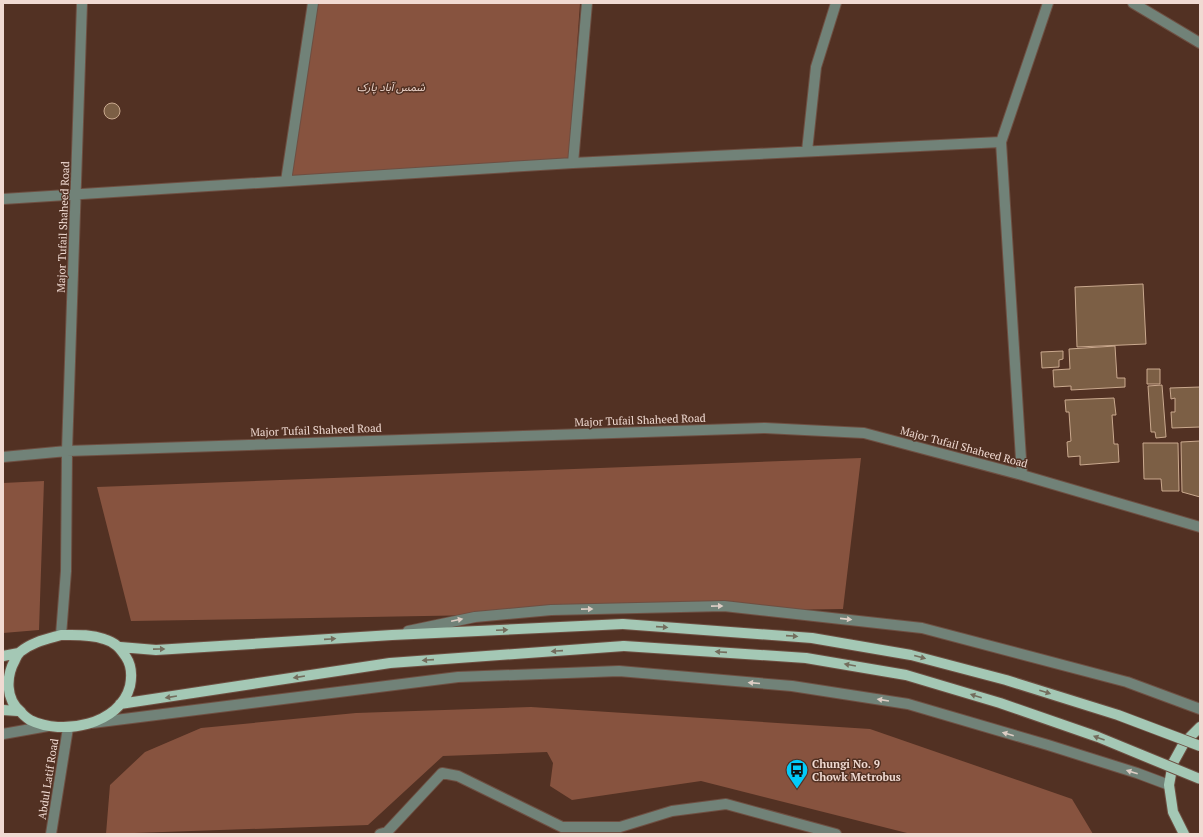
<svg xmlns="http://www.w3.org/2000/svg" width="1203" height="837" font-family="'PT Serif','Noto Sans Arabic',serif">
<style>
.green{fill:#87533f}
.building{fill:#7c5f45;stroke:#caa98e}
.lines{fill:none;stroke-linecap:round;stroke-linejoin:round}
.minor-casing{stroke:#6e4f42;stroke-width:12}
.major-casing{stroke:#6e4f42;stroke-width:12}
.minor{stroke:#718278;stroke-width:10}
.major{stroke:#a4c8b5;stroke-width:10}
.major-bridge-casing{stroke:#6e4f42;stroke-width:12;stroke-linecap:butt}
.major-bridge{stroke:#a4c8b5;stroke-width:10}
.oneway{fill:#ddcdc4}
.oneway2{fill:#736d5d}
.labels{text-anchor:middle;stroke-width:3;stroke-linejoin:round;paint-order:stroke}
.park-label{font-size:11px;font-style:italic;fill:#eed6cc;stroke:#523123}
.street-label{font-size:11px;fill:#f0dad2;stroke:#523123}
.poi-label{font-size:11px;font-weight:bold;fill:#f0dad2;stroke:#523123;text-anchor:start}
</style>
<rect width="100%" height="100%" fill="#523123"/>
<path class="green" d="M317,3H580L569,159L291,177Z
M861,458L843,609L131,621L97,487Z
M44,481L39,630L3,633V483Z
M531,707L870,729L1072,799L1093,834H911L701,781L572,800L550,786L553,763L547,752L443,756L368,825L106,834L110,785L145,752L201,728L356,713Z"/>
<path class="building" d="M104 111a8 8 0 1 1 16 0a8 8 0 1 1-16 0Z
M1143,284L1146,344L1077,347L1075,287Z
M1115,346L1117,378H1125V387L1071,390V386L1054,387L1053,370L1070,369L1069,349Z
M1063,351V359L1059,360V367L1042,368L1041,352Z
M1147,369H1160V384H1147Z
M1162,385L1166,437L1156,438L1155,432H1151L1148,386Z
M1200,387V427L1172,428L1171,412H1175V398L1171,399L1170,388Z
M1114,398L1116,415H1112L1114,444H1118L1119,462L1080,465V456L1068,457L1067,442L1071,441L1069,412H1066L1065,400Z
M1200,441V497L1182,492L1181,442Z
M1143,443H1178L1179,491H1162L1161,479H1144Z"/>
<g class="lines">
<g class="minor-casing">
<path id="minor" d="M1133,3L1200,43
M807,151L816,67L836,3
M573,163L587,3
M286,181L313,3
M3,199L573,163L1001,142
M3,457L67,451L82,3
M1022,475L1001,142L1048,3
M408,631L475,617L551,610L724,606L922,628L1127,682L1200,709
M61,635L66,571L67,451L765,428L864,433L1022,475L1200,527
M92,723L458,677L619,671L792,686L908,704L1048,745L1137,773L1169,785
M3,734L48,726
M51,834L68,728
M380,834L387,832L442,773L458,776L562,827H620L672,811L726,804L836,834"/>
</g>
<g class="major-casing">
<path id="major" d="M61,635C75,635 90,634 104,639C115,642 120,648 126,657C132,666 132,676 130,686C120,725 62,736 30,720C27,718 23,715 21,712C5,699 6,676 15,660C16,657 18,654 20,652C32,642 47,639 61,635Z
M120,647L156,650L392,635L623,624
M3,656L19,653
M120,704L390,663L624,646
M3,710L18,711
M1184,834L1173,812L1169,785L1173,763L1184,743L1200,727"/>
</g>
<use href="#minor" class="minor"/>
<use href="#major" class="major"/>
<g class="major-bridge-casing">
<path id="major-bridge" d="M623,624L812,638L911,655L1006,680L1118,715L1200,746
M624,646L806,658L906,675L1000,703L1098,737L1200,779"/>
</g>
<use href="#major-bridge" class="major-bridge"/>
</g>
<defs><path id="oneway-solid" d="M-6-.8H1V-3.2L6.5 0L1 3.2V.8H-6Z"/></defs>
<g class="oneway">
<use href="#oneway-solid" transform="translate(717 606) rotate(-1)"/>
<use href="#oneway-solid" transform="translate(587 609) rotate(-1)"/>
<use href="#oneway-solid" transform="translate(846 619) rotate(6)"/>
<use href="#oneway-solid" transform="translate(457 620) rotate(-12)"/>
<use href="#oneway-solid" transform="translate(754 683) rotate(-175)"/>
<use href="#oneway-solid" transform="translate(883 700) rotate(-171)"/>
<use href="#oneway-solid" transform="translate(1008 734) rotate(-164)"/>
<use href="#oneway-solid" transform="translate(1132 772) rotate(-162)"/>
</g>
<g class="oneway2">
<use href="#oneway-solid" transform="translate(662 627) rotate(4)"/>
<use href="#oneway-solid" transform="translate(502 630) rotate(-3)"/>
<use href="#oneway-solid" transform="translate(792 636) rotate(4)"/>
<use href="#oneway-solid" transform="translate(330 639) rotate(-4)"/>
<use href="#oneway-solid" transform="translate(159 649) rotate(-1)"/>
<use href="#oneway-solid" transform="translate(557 651) rotate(176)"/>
<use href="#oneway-solid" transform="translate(721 652) rotate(-176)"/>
<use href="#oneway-solid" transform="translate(920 657) rotate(15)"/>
<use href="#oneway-solid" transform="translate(428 660) rotate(176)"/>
<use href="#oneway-solid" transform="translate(850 665) rotate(-170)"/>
<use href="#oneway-solid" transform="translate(299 677) rotate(171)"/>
<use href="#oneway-solid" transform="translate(1045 692) rotate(18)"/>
<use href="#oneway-solid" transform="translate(976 696) rotate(-163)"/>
<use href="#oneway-solid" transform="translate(171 697) rotate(171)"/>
<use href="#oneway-solid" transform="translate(1099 738) rotate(-160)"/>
</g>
<defs>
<g id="bus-pin" transform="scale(1.15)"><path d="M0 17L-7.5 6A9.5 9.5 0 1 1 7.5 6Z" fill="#03cbf9" stroke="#523123"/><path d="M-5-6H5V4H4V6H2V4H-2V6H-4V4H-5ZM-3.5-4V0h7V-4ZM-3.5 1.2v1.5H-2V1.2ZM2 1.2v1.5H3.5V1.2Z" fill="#111"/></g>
</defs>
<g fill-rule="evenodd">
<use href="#bus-pin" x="797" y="770"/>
</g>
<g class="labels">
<g class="park-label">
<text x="391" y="91">شمس آباد پارک</text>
</g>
<g class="street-label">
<text transform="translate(63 227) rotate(-88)" y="4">Major Tufail Shaheed Road</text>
<text transform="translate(640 420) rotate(-2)" y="4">Major Tufail Shaheed Road</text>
<text transform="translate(316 430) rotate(-2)" y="4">Major Tufail Shaheed Road</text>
<text transform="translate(964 447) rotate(15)" y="4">Major Tufail Shaheed Road</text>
<text transform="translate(48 779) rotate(-81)" y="4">Abdul Latif Road</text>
</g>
<g class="poi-label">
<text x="812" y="768">Chungi No. 9<tspan x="812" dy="13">Chowk Metrobus</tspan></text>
</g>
</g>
<rect width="1203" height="837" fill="none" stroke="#f0dad2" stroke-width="8"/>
</svg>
